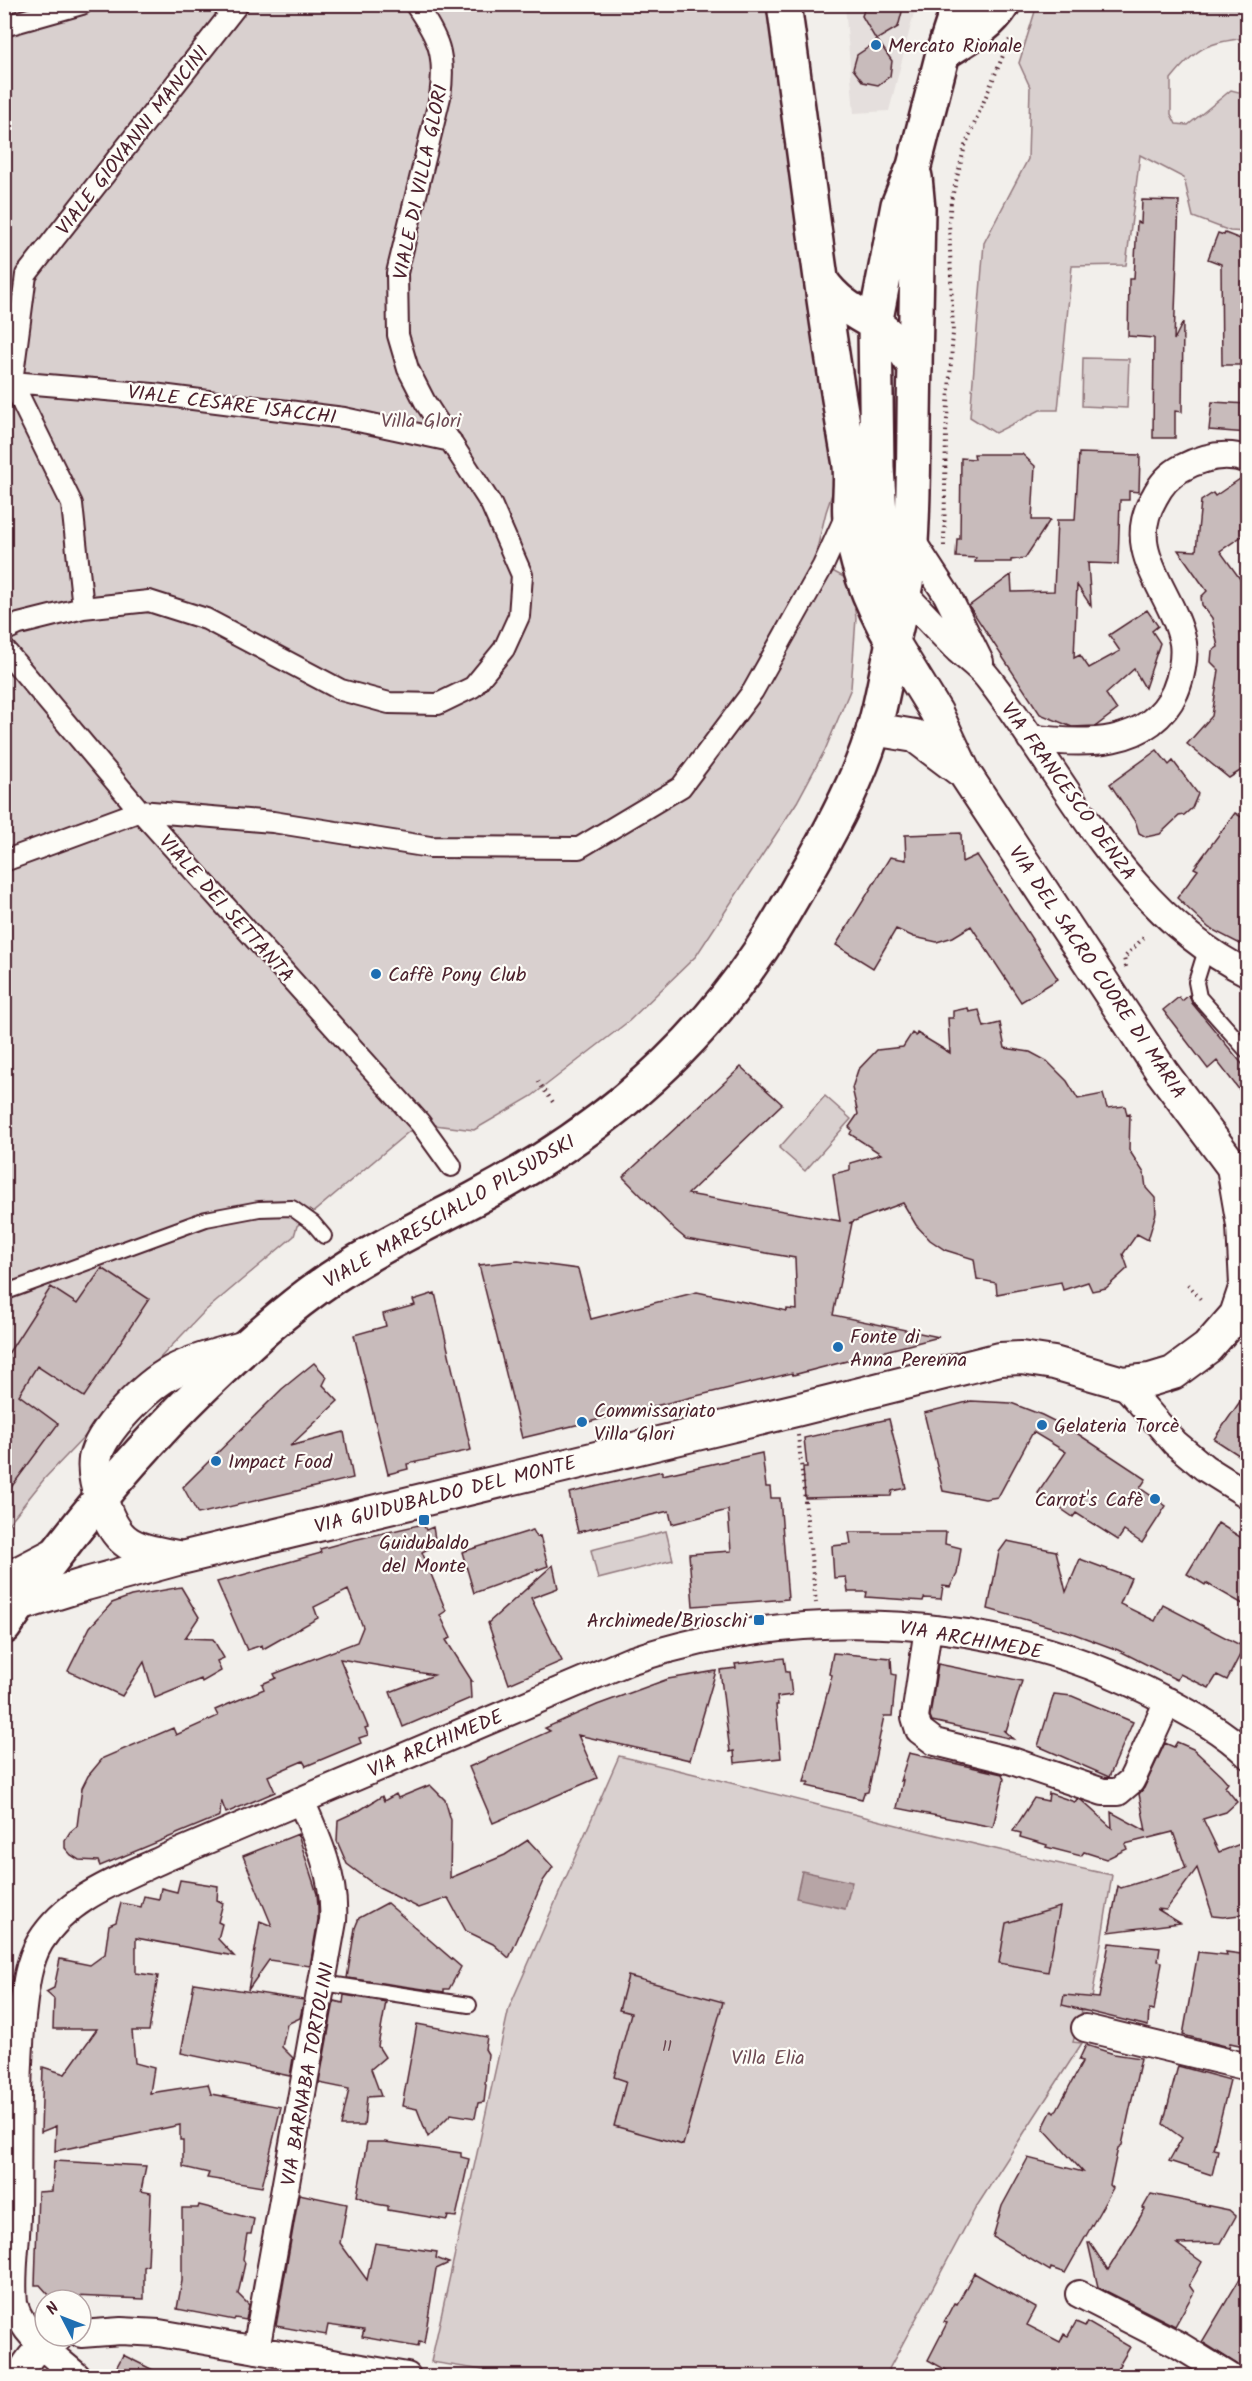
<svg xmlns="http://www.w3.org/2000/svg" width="1252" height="2381" font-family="Kalam,sans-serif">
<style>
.built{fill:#e5dfdd}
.green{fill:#d9d0cf;stroke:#92787d;stroke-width:1.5}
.water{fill:#b7a5a6;stroke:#8b6f75;stroke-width:1.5}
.building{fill:#c8bbbb;stroke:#4a1f2b;stroke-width:1.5}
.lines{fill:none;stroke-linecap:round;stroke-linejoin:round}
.service-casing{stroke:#4a1f2b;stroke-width:18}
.pedestrian-casing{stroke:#4a1f2b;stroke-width:24}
.minor-casing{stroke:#4a1f2b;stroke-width:30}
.tertiary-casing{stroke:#4a1f2b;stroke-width:36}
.secondary-casing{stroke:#4a1f2b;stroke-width:38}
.primary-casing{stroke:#4a1f2b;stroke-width:38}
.path{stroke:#4a1f2b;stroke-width:4;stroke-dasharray:1.5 4.5;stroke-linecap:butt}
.service{stroke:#fdfcf7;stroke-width:14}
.pedestrian{stroke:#fdfcf7;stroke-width:20}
.minor{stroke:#fdfcf7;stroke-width:26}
.tertiary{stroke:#fdfcf7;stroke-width:32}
.secondary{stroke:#fdfcf7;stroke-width:33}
.primary{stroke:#fdfcf7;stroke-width:33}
.poi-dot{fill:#1f6fb2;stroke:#fdfcf7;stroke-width:2}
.labels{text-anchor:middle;stroke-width:4.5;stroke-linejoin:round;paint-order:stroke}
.number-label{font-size:16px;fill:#6a464f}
.poi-label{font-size:20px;fill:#4a1f2b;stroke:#fdfcf7;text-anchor:start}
.street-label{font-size:20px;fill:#4a1f2b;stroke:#fdfcf7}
.park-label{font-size:20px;fill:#6e4b54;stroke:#fdfcf7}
</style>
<rect width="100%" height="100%" fill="#f2efeb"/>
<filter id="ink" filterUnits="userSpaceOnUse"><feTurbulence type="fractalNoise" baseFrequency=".0167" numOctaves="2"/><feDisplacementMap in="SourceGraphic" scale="12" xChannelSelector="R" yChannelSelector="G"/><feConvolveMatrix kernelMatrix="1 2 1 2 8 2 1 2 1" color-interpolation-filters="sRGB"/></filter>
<g filter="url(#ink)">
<path class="built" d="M845,5H916L889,111L854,113Z"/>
<path class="green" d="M4,5H767L773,26L837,479L826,512L816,553L823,566L851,581L856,618L851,688L825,750L797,802L696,956L629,1021L532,1096L474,1130L419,1123L297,1226L294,1236L205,1311L45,1478L5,1528Z
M1037,5H1247V38C1207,42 1196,48 1171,79V114L1176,124L1188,125L1231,90L1247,94V232L1230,231L1193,217L1184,178L1140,155L1126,265L1072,266L1058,410H1040L995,433L970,417L984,243L1028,159L1030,87L1019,63Z
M1083,358L1129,359L1127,408L1082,406Z
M825,1096L851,1119L805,1171L779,1148Z
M666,1531L673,1560L598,1579L591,1550Z
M619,1756C784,1794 947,1841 1112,1875L1090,2011H1082L1073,2042L1082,2043L975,2209L889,2369L894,2376H522L431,2362L509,2008Z"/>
<path class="water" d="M802,1871L852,1882L845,1909L796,1898Z"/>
<path class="building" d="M866,4H897L902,12L898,27L876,40L862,16Z
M878,41L892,61L890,76L878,85L863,82L853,69L857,55Z
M1142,200L1179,201L1174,340L1183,322L1182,412L1175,411V438H1153L1154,338L1128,336L1129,279H1134L1137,222L1141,223Z
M1218,233L1224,235L1225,233L1248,242V354H1243L1240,365H1222L1221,264L1208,259Z
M1212,402L1248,404V433L1209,430Z
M1079,453L1140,455L1139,492L1129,491V500H1120L1118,564L1088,563L1091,606L1077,585L1074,658L1080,655L1089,668L1120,651L1109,635L1147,610L1158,626L1152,631L1160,643L1145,688L1134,669L1106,694L1117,710L1096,726L1072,727L1040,714L969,606L1011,575L1012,592L1054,591L1057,520H1075Z
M974,454H1022L1035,466L1032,520H1050L1025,558L1011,560V562H975L976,558L956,557L957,539H960L961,458L975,459Z
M1240,479L1248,490V532L1220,551L1248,590V766L1229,778L1187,744L1212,716L1219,670L1211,662L1212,651L1218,647L1212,618L1202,605L1201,597L1207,591L1178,550L1196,551L1201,501L1213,493L1215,496Z
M1157,750L1169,765L1173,761L1198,794L1192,808L1184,815L1179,816L1160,834L1146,837L1139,833L1136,823L1110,784Z
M1235,813L1248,821V948L1209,928L1177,898L1198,870L1194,868Z
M961,833L962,862L977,855L1058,979L1021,1002L971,926L953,937L937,942L914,937L896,929L873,968L836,945L890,857L906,860L905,835Z
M1189,995L1192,1003L1248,1071V1101L1217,1061L1208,1069L1163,1010L1179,997L1182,1001Z
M968,1008L969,1012L979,1010L984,1027L1000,1023L1005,1048L1030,1052L1047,1061L1067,1081L1078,1099L1103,1094L1107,1108L1125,1106L1127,1115L1130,1114L1129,1150L1144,1173L1146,1188L1155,1198L1156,1213L1148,1240L1137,1234L1123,1254L1128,1268L1106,1288L1092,1291L1088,1282L1063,1290L1061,1282L997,1294L996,1283L977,1279L974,1259L945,1250L930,1240L916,1225L903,1203L849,1223H852L833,1315L939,1337L793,1375L792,1373L522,1438L479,1265L518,1261L578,1269L591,1319L697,1292L787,1311V1309L797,1310L795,1258L686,1239L674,1229L623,1177L741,1067L782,1104L688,1194L840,1221L833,1174L850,1170V1163L881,1154L850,1134L852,1130L849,1127L858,1114L852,1088L858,1070L877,1050L903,1047L912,1033L916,1036L917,1033L950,1053L948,1018H953V1011Z
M102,1268L149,1299L84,1397L37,1366L19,1395L58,1424L4,1497V1360L51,1287L77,1304Z
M435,1293L471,1450L407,1464L408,1469L388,1474L354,1335L386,1326L383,1314L415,1305L413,1300Z
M314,1363L327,1377L323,1385L338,1401L290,1446L344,1432L353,1478L198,1514L183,1487L282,1389Z
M1248,1390V1461L1214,1439Z
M971,1401L1011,1403L1042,1415L1072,1430L1146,1479L1140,1488L1166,1506L1142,1543L1124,1531L1118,1540L1076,1513L1073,1517L1038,1493L1066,1452L1033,1432L998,1497L985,1499L943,1491L924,1413Z
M889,1419L906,1488L892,1491L891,1496L805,1498L803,1467H807L804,1438Z
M762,1453L766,1487H770L771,1498H780L788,1599L693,1606L689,1554L731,1551L728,1510L672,1524L669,1511L578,1532L569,1493L662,1471V1475Z
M1218,1523L1248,1542V1607L1206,1583L1205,1585L1187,1574Z
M423,1524L426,1530L433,1527L436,1545L422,1552L446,1611L440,1615L451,1638L446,1640L472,1681H470L471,1698L403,1727L390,1692L434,1675L340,1659L368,1727L365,1728L368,1735L359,1738L361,1743L306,1766L303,1761L268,1776L275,1792L226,1813L221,1800L220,1816L100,1866L98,1861L79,1860L71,1855L65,1848V1840L70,1832L77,1826L82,1788L88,1776L103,1758L173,1728L176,1735L218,1716L215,1710L264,1689L262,1684L276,1678L274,1674L357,1642L363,1627L348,1590L314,1607L318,1618L263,1649L262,1645L247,1650L217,1582L321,1553L320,1549L349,1541Z
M533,1530L537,1537L540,1536L548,1566L474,1593L462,1552Z
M849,1532H946L945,1544L961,1548L957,1574L950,1587L943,1586L941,1599L924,1598L923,1601L866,1597L867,1592H848L846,1577L834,1578L832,1546L851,1544Z
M1007,1541L1056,1551L1066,1592L1080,1559L1131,1578L1120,1604L1155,1621L1163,1605L1244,1647L1227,1680L1217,1675L1209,1688L1180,1674L1177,1680L1118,1650L1069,1632L988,1609L999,1552Z
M553,1565L558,1588L531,1598L562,1661L509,1684L488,1623Z
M181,1587L199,1617L185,1638L213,1639L224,1658L217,1661L221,1671L202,1682L201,1679L155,1698L144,1662L122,1696L68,1671L90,1627L112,1603L131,1596Z
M833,1653L891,1658L892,1674L896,1675L892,1716H884L868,1792L864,1793L862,1799L807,1786L809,1782H804L832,1675L829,1674Z
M784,1658L786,1672H789L792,1695L777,1697L778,1705H776L781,1758L735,1763L734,1751L730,1752L720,1670L736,1668L735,1664Z
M938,1664L1022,1681L1006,1731L1003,1730L1013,1739L932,1721L930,1716Z
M716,1671L690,1760L578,1735L597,1778L493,1823L469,1767L550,1731L545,1728L597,1705L668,1679Z
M1054,1694L1072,1696L1133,1722L1109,1777L1038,1746Z
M1177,1742L1193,1749L1221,1775L1228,1783L1225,1787L1237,1802L1226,1812L1203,1819L1219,1852L1248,1841V1914L1223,1917L1213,1916L1197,1868L1166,1910L1157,1909L1180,1923L1109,1932L1118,1886L1121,1888L1186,1868L1173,1832L1125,1844L1127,1849L1106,1859L1084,1852L1081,1856L1046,1847L1047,1845L1020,1837L1021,1833L1013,1831L1034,1798L1048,1801L1049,1793L1075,1802L1077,1799L1081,1800L1112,1828L1111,1812L1146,1831L1139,1794L1144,1788L1165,1743L1174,1747Z
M909,1753L1002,1774L1004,1779L993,1827L897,1808L903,1780L900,1781Z
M430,1785L445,1800L451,1820L450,1878L505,1855L528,1840L553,1867L543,1881L509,1958L493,1944L466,1931L448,1898L419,1908L379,1888L347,1864L337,1841L338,1820L360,1810L382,1796L384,1801L396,1794L398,1798Z
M298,1834L317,1894L318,1906V1920L310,1966L269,1960L248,1990L260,1921L272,1926L243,1856Z
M180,1880L218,1886L217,1900L223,1903L218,1922L222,1924L218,1939L234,1956L136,1938V1973L158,1976L149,2031H132L135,2063L154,2068L150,2093L208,2084L211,2094L281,2107L262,2187L207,2178L209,2173L183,2167V2140H180V2125L55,2151L56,2126L41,2132L43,2067L65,2074L97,2029H53L54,1999L46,1992L54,1988L60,1959L90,1965L105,1954L109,1925L116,1922L121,1903L141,1907L144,1896L159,1899L161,1888L177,1892Z
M387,1903L461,1967L449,1989H444V1992L347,1978L355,1928L359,1918Z
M1060,1907L1048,1972L999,1963L1006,1923Z
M1109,1943L1160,1948L1158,1961L1162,1962L1154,2010L1149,2009L1148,2026L1062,2005L1064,1995L1099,1998Z
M1198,1952L1227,1955L1226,1952L1248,1955V2047L1230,2043L1229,2047L1183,2035Z
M628,1976L723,2002L683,2145L614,2126L626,2081L614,2077L631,2013L619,2010Z
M194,1983L304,2000L300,2018L287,2024L282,2047L293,2058L290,2076L181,2053Z
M344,1995L386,2002L378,2046L385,2057L371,2069L381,2096L367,2097L364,2126H341L349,2089L319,2083L334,2001L343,2003Z
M417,2024L487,2037L485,2049L488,2054L485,2084L486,2085L484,2102L478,2103L475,2118L451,2114L428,2137L417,2109L402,2106Z
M1086,2045L1114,2054L1141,2058L1122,2145L1118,2148L1110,2185L1113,2188L1065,2273L1051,2268L1050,2271L993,2237L1002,2206L1028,2158L1083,2172L1043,2128L1052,2110L1055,2113L1083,2061L1079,2060Z
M1178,2066L1230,2080L1213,2149L1218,2150L1212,2175L1169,2161L1182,2138L1163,2124Z
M367,2142H385L461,2153V2157L469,2159L456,2217L448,2216L447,2220L388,2210V2206L376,2204L357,2196Z
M54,2161L146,2166L141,2191L151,2193L148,2265L144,2267V2299L49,2295L40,2285H35L38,2192L52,2191Z
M299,2194L347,2204L340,2243L367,2280L375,2243L437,2252L436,2258L449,2263L436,2269L424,2343L419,2342L418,2347L362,2337L364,2330L328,2325L326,2335L276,2326Z
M1151,2194L1229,2210L1236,2216L1221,2243L1177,2244L1202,2262L1189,2285L1194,2292L1175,2326L1098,2287L1088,2243H1090L1108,2270L1145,2209L1143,2208Z
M199,2205L254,2219L251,2234H247L243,2259L245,2263L238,2294L249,2305L246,2320L235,2318L234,2320L177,2309L182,2281V2208H198Z
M1248,2265V2376H1244L1242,2369L1237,2364L1202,2342Z
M974,2273L1036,2308L1027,2325L1060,2342L1064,2334L1068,2336L1076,2322L1085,2326L1087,2322L1130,2347L1113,2376H945L948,2371L928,2360L947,2323L944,2322L954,2303L957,2304Z
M123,2355L165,2376H112Z"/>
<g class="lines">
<g class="service-casing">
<path id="service" d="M1206,950L1196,982L1199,997L1248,1052
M9,1291L206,1219L259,1209L292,1208L313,1223L324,1236
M323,1983L469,2005"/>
</g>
<g class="pedestrian-casing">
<path id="pedestrian" d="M4,26L82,4
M4,374L12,382L72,504L83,608
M12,382L153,394L344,418L451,441
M4,391L12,382L26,275L238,4
M4,631L19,624L83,608L149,601L206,619L341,690L389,703L438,704L473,687L504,649L519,616L522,575L491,504L425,402L408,369L398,335L397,273L440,97C446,54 439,39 415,4
M4,649L140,811L420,1123L451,1166
M4,861L140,811L273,822L430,847L579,848L681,787L753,691L823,566L847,513"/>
</g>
<g class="minor-casing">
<path id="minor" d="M910,538L947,595L980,662
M895,584C916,606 936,628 958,650C968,659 980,667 988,678C1068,781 1125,913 1248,973
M1030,738C1083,745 1149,748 1175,692C1181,678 1185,658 1183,643C1173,591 1122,552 1154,498C1160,486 1170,474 1182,468C1203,457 1225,451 1248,460
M1123,1383L1175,1443L1205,1468L1248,1495
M4,1577L56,1550
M928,1628L915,1717L919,1730L935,1742L1012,1761L1103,1792H1118L1131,1781L1135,1773L1168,1701
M1085,2028L1248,2067
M1079,2294L1177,2344L1229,2376
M81,2334L121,2331L159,2333L407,2376
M256,2350L333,1921C336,1879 318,1839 301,1801
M19,2376C28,2358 38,2345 58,2339
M77,2376C54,2356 23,2335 14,2304C11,2275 16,2246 17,2217C18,2150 16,2084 22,2017C25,1991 27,1964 40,1942C68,1897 118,1880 163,1859L629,1661C802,1603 1003,1612 1165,1700C1195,1716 1223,1731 1248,1755"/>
</g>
<g class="tertiary-casing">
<path id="tertiary" d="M873,729L915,736L960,770
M178,1557C135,1549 118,1548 103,1504C98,1490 93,1474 95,1459C100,1431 147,1385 172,1372C195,1360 221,1354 246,1347
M19,1605L86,1584L181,1558L796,1410L1000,1359L1021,1358L1054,1363L1123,1383L1150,1380L1173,1373L1207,1348L1236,1315L1246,1285L1243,1225L1233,1167L1162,1072L965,774L936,712L893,642"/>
</g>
<g class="secondary-casing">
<path id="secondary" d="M943,53C965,39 989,27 1003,4
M915,367L918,209L915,177
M892,638L884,572L877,468L875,324L898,205L914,166L943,53L959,4"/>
</g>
<g class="primary-casing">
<path id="primary" d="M784,4C805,156 823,309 849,459C853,479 848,499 850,519C854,562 871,604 893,642
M4,1627C67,1534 140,1446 222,1369C262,1331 303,1295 350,1266C390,1241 432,1221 474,1199C527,1171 579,1138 625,1100C676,1058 721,1009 758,954C775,929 790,902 805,876C828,836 851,794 867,750C879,717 885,681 892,646C898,616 907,588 910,557C915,494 913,430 915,367C905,350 890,334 873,323C853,311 836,302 822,282"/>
</g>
<path class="path" d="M944,546L946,433L953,333L949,221L951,201L965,146L1010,39
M1126,967L1124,958L1146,935
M538,1081L555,1105
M1188,1284L1200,1299
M798,1435L816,1603"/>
<use href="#service" class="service"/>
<use href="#pedestrian" class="pedestrian"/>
<use href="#minor" class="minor"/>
<use href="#tertiary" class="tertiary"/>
<use href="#secondary" class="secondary"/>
<use href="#primary" class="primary"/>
</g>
</g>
<g class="poi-dot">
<circle cx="876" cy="45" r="6"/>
<circle cx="376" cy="974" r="6"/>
<circle cx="838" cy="1347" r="6"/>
<circle cx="582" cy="1422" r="6"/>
<circle cx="1042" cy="1425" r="6"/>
<circle cx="216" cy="1461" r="6"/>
<circle cx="1155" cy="1499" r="6"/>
<rect x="418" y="1514" width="12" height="12" rx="3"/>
<rect x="753" y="1614" width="12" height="12" rx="3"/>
</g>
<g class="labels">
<g class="number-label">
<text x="667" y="2051">11</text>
</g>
<g class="poi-label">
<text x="888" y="52">Mercato Rionale</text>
<text x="388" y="981">Caffè Pony Club</text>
<text x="850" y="1343">Fonte di<tspan x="850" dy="23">Anna Perenna</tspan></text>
<text x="594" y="1417">Commissariato<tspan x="594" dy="23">Villa Glori</tspan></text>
<text x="1054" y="1432">Gelateria Torcè</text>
<text x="228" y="1468">Impact Food</text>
<text x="1143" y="1506" text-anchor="end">Carrot's Cafè</text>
<text x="424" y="1549" text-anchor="middle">Guidubaldo<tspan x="424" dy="23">del Monte</tspan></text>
<text x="747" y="1627" text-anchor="end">Archimede/Brioschi</text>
</g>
<g class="street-label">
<text transform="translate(132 140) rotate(-52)" y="7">VIALE GIOVANNI MANCINI</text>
<text transform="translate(420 182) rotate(-78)" y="7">VIALE DI VILLA GLORI</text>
<text transform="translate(232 404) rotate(7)" y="7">VIALE CESARE ISACCHI</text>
<text transform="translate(1069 791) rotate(54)" y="7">VIA FRANCESCO DENZA</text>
<text transform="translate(227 908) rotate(48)" y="7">VIALE DEI SETTANTA</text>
<text transform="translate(1098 972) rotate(56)" y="7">VIA DEL SACRO CUORE DI MARIA</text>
<text transform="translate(449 1211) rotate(-30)" y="7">VIALE MARESCIALLO PILSUDSKI</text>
<text transform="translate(445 1494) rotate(-14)" y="7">VIA GUIDUBALDO DEL MONTE</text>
<text transform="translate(971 1639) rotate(10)" y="7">VIA ARCHIMEDE</text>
<text transform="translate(435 1743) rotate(-23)" y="7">VIA ARCHIMEDE</text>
<text transform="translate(307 2074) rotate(-80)" y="7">VIA BARNABA TORTOLINI</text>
</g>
<g class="park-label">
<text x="421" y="427">Villa Glori</text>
<text x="768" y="2064">Villa Elia</text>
</g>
</g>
<rect width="1252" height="2381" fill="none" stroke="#fdfcf7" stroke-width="24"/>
<rect x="12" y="12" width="1228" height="2357" fill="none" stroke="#4a1f2b" stroke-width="2" filter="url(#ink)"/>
<g transform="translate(63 2318) rotate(312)"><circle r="28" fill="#fdfcf7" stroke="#b5a4a5" stroke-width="1.5"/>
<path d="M0-4.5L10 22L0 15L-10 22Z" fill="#1f6fb2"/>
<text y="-9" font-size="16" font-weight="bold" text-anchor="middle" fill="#4a1f2b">N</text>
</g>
</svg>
